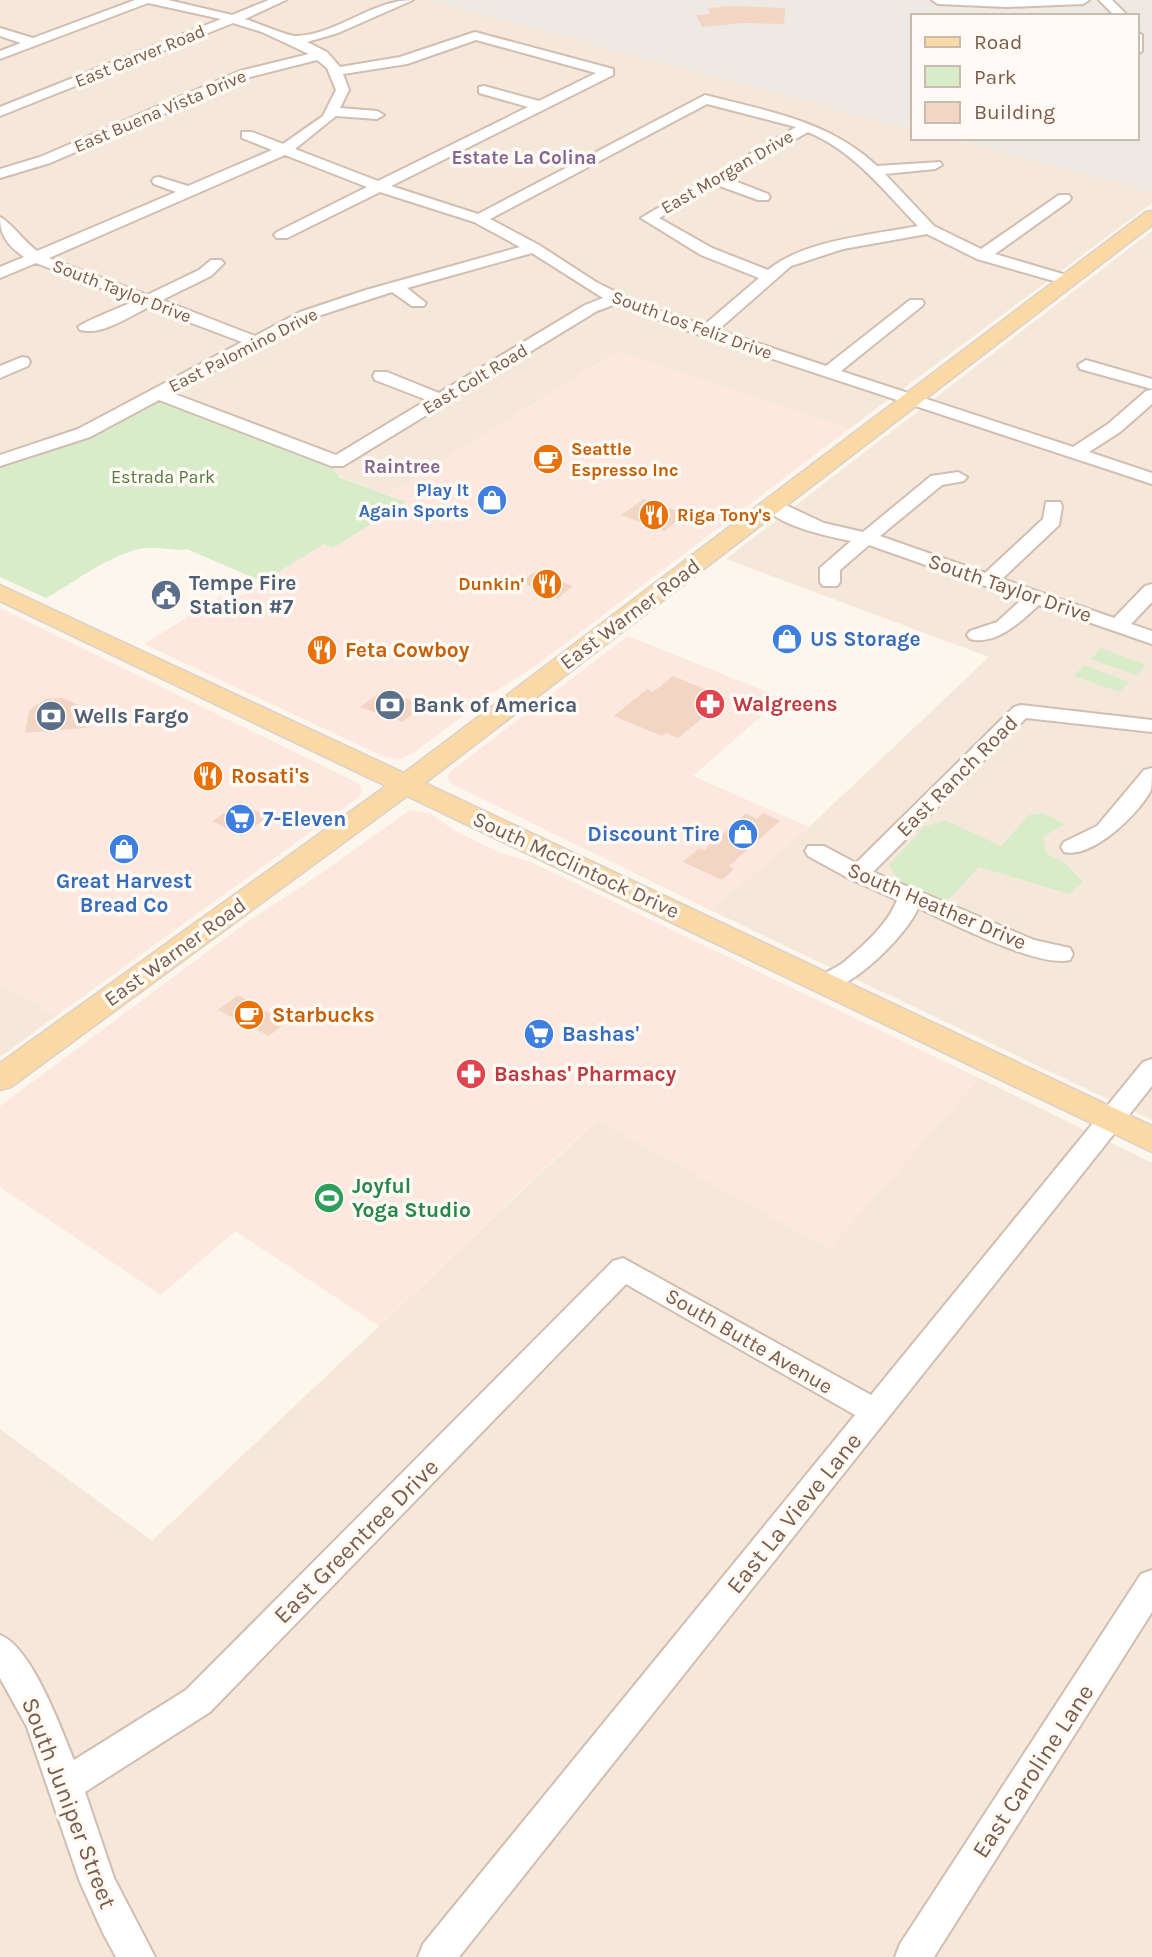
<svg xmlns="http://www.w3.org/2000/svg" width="1152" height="1957" font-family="Karla,sans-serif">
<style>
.residential{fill:#f5e8da}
.commercial{fill:#fde8e0}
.industrial{fill:#efe9e4}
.green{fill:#d8ecc9}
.building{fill:#f3d5c3}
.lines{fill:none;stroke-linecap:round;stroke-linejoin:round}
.minor-casing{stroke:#d1beb0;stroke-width:4}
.major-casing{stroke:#dad1cd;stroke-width:3}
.minor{fill:#fff;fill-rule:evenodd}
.major{fill:#fbd9a5;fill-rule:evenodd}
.labels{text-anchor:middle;stroke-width:7;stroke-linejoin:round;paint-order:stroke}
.far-street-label{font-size:18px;fill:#7a5c4d;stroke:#fffaf3}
.far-food-label{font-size:18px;font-weight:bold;fill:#c56008;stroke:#fffaf3;text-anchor:start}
.far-park-label{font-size:18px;fill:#537a41;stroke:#fffaf3}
.far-shop-label{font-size:18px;font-weight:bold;fill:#366cbe;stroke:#fffaf3;text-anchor:end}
.far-neighbourhood-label{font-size:19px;font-weight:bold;fill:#846695;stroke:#fffaf3}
.service-label{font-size:21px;font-weight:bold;fill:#4e5e75;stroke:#fffaf3;text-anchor:start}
.street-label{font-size:21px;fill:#7a5c4d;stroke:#fffaf3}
.shop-label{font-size:21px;font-weight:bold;fill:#366cbe;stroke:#fffaf3;text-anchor:start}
.food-label{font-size:21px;font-weight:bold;fill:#c56008;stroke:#fffaf3;text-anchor:start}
.health-label{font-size:21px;font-weight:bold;fill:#be3a42;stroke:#fffaf3;text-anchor:start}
.leisure-label{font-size:21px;font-weight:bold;fill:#27864d;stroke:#fffaf3;text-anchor:start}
.near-street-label{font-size:24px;fill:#7a5c4d;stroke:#fffaf3}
</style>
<rect width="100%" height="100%" fill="#fdf6ec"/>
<path class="residential" d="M0,0H428L912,129V138H949L1152,192V203L849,429L618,351L388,495L338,476L331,465L330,453L156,388L75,429L0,455Z
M1152,231V1120L710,910L809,827L989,657L726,559Z
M0,983L56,1016L0,1057Z
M979,1078L1152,1163V1957H0V1429L152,1541L597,1120L829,1248Z"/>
<path class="commercial" d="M618,351L849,429L537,665L493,693L415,752L401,759L384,757L144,644L221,596L243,595L324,544L333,548L405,502L388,495Z
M0,608L358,783L362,791L359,797L56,1016L0,983Z
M628,636L782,698L693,776L809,827L710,910L452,784L447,778L452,770Z
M410,810L430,813L455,831L498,852L531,862L979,1078L829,1249L596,1120L379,1326L235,1231L161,1295L0,1187V1106L250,920L313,879Z"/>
<path class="industrial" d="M428,0H1152V192L949,138H1136V16H912V129Z"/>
<path class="green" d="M164,402L313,461L331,465L339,477L406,502L333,548L324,544L263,582L187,549C181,552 154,545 139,549C106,557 75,582 46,598L0,577V467L79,441L150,405Z
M1101,648L1146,665L1136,675L1091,659Z
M1084,665L1129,682L1119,692L1074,676Z
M1043,813L1065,824L1043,837L1047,854L1066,864L1083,882L1069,894L979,867L946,902L900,884L889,865L924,827L945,820L1001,846L1029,815Z"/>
<path class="building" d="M732,6L785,8L784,24L743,23L702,27L696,15L710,14L708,8Z
M644,499L655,503L686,514L664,531L621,515Z
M534,572L552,578L573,586L557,599L521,582Z
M673,676L727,698L678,738L666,733L662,736L614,716L647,689L653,692Z
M385,689L414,702L422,707L402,722L360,707Z
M63,698L78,705V719L93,727L25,733L29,710L46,699Z
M239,802L268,817L241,836L213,821Z
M746,813L757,819L763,813L780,821L729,866L734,869L722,880L683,862L699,848L704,850Z
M238,995L281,1020L279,1022L284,1024L269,1036L218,1010Z"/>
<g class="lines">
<g class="minor-casing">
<path id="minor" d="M135,0H168L232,15L269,0H286L245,19C255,22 290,37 297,36C338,34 372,0 413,0L338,33L307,42L327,52L340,67L400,57L475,32L613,69V75L391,186L478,214L705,95C768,111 829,121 877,166L940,162L942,165L935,169L885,174L934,226L981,249L1059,195H1069L1071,198L1069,201L995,254L1073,277L1075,280L1073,283H1061L977,259L927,234L843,249L791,266L718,330L826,366L910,300H922L924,303L922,306L841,371L1073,447L1108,424L1146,391L1152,390V404L1120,432L1089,452L1152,473V484L700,335L616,304L597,311L343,466H331L159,400L90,437L0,466V455L78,429L242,342L149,307C130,316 102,336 80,330L78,327C83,322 124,306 135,301L36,263L0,278V267L24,257C9,246 0,237 0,217C9,221 26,243 37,251L176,192L154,184L152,181L154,178L159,177L188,186L272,150L242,138V132H252L283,144L323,116L336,90L327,68L317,60L250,77L50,163L0,178V169L40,157L240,71L309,54L262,32L233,23L0,116V107L221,19L148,3L0,59V51L21,43L0,36V28L33,38ZM476,40L596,73L539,101L484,86L479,87V93L528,107L378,181L295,149L336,116L377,119L384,115L377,111L340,108L349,90L343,74L407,64ZM707,104L796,127L641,218L701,255L759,278L704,325L644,306L596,282L539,245L490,219ZM808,132C855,152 883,190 918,226C872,235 804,240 768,270L712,248L659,218L717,185L758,200H768L770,197L768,194L727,178ZM285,155L367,187L277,232L274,235L277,238H287L380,192L474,222L520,247L366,290L300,312L255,336L162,300L211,276L224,263L221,260H211L199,270L147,295L49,258ZM532,253L603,298L585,305L439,393L387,372H375L373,376L375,380L427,400L336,455L172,393L312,318L392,292L412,306H424L426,303L407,288Z
M932,0H1089L1083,4L1007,7L938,4Z
M1099,0H1112L1128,16H1115Z
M1136,31L1142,35V51L1136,55Z
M22,357L28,358L30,362L28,366L0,378V366Z
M1086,360L1152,379V389L1080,369L1078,365Z
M958,472L967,477L964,481L942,485L880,536L985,573L1043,519L1046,502H1060L1062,506L1059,525L1002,579L1114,618L1145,586L1152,584V602L1131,624L1152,631V644L1039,605C1021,621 997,646 970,639L967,635L970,631L997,622L1022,599L869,545L840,570V582L837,586H823L820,582V568L851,541C826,536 779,526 763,506L765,502H779L824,523L863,532L931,476Z
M1021,705L1152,720V732L1026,718L873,872L1034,940L1070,948L1073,954L1070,960C1038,968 950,922 918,908C908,934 845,998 816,990L813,984C820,973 834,970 844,962C864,945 888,924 897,900L850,879L808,856L805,851L808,846H824L856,863L1014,707Z
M1152,768C1152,775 1152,785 1151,790C1139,814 1092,859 1064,852L1061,847L1064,842L1097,826L1144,770Z
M1152,1059V1086L459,1957H418L423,1944L855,1415L626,1284L210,1712L85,1792L114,1878L155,1957H116L103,1933L80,1882L27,1727L0,1678V1635C32,1647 61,1729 74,1760L186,1690L613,1261L623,1258L871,1395L1143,1062Z
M1152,1570V1612L934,1957H895L900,1944L1141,1574Z"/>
</g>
<g class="major-casing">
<path id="major" d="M1152,211V225L425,783L1152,1126V1152L407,796L11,1087L0,1090V1063L386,786L0,601V585L404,773L1146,212Z"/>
</g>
<use href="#minor" class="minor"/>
<use href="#major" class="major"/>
</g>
<defs>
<g id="cafe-disc" transform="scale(1.575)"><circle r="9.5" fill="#e8710a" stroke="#fffaf3"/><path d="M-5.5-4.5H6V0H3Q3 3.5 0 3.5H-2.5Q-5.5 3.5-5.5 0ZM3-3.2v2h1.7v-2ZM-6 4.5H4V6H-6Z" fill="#fff"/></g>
<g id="shop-disc" transform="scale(1.575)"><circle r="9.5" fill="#3f7fe0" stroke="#fffaf3"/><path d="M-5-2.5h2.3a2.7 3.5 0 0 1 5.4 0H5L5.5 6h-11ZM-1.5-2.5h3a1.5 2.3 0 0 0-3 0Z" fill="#fff"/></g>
<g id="restaurant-disc" transform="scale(1.575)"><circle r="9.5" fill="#e8710a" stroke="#fffaf3"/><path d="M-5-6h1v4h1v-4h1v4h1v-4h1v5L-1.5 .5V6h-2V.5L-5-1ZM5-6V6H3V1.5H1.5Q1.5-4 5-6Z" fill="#fff"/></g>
<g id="civic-disc" transform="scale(1.575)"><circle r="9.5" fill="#5c6f8a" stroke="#fffaf3"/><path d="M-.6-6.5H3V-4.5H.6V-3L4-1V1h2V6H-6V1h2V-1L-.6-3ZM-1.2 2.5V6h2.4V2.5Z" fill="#fff"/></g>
<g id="pharmacy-disc" transform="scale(1.575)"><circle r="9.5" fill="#e0444e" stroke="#fffaf3"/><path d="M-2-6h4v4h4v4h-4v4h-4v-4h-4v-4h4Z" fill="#fff"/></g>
<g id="bank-disc" transform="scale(1.575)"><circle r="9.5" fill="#5c6f8a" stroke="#fffaf3"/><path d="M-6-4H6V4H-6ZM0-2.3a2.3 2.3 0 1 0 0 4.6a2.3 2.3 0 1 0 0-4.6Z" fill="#fff"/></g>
<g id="supermarket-disc" transform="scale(1.575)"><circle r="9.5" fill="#3f7fe0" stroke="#fffaf3"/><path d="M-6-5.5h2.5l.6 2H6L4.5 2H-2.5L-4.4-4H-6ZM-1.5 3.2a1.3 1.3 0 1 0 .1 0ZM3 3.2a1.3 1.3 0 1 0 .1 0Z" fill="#fff"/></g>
<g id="stadium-disc" transform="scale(1.575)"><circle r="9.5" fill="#2e9e5b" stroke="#fffaf3"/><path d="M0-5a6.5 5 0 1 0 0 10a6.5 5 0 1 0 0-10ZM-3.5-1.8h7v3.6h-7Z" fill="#fff"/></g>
</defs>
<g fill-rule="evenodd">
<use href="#cafe-disc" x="548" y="459"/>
<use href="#shop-disc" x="492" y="500"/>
<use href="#restaurant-disc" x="654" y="515"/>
<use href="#restaurant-disc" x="547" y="584"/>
<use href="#civic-disc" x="166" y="595"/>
<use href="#shop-disc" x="787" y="639"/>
<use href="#restaurant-disc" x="322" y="650"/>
<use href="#pharmacy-disc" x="710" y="704"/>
<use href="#bank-disc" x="390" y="705"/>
<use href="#bank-disc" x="51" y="716"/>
<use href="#restaurant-disc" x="208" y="776"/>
<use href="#supermarket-disc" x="240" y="819"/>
<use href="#shop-disc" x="743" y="834"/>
<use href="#shop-disc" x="124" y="849"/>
<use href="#cafe-disc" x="249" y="1015"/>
<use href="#supermarket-disc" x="539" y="1034"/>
<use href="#pharmacy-disc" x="471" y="1074"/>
<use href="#stadium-disc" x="329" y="1198"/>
</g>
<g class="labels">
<g class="far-street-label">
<text transform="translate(140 56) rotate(-22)" y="6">East Carver Road</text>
<text transform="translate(160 111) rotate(-23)" y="6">East Buena Vista Drive</text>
<text transform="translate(727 172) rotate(-30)" y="6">East Morgan Drive</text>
<text transform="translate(122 291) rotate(21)" y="6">South Taylor Drive</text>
<text transform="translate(692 325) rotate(20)" y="6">South Los Feliz Drive</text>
<text transform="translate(243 350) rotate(-27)" y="6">East Palomino Drive</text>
<text transform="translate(475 379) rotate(-31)" y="6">East Colt Road</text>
</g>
<g class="far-food-label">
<text x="571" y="455">Seattle<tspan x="571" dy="21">Espresso Inc</tspan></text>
<text x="677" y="521">Riga Tony's</text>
<text x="524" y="590" text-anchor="end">Dunkin'</text>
</g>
<g class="far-park-label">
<text x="163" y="483">Estrada Park</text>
</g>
<g class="far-shop-label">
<text x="469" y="496">Play It<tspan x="469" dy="21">Again Sports</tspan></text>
</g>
<g class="far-neighbourhood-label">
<text x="524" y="164">Estate La Colina</text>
<text x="402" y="473">Raintree</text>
</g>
<g class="service-label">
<text x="189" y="590">Tempe Fire<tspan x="189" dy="24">Station #7</tspan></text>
<text x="413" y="712">Bank of America</text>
<text x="74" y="723">Wells Fargo</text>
</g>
<g class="street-label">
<text transform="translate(1010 588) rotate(19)" y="7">South Taylor Drive</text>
<text transform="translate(630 614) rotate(-37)" y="7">East Warner Road</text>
<text transform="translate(957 776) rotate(-45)" y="7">East Ranch Road</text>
<text transform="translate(576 865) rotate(25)" y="7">South McClintock Drive</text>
<text transform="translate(937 906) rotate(23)" y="7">South Heather Drive</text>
<text transform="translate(175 952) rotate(-36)" y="7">East Warner Road</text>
<text transform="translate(749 1341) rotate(30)" y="7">South Butte Avenue</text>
</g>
<g class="shop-label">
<text x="810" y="646">US Storage</text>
<text x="263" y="826">7-Eleven</text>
<text x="720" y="841" text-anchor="end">Discount Tire</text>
<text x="124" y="888" text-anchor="middle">Great Harvest<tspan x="124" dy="24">Bread Co</tspan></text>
<text x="562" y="1041">Bashas'</text>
</g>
<g class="food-label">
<text x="345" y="657">Feta Cowboy</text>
<text x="231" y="783">Rosati's</text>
<text x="272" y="1022">Starbucks</text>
</g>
<g class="health-label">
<text x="733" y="711">Walgreens</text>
<text x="494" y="1081">Bashas' Pharmacy</text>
</g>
<g class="leisure-label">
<text x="352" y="1193">Joyful<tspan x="352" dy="24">Yoga Studio</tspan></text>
</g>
<g class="near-street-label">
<text transform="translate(794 1513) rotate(-51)" y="8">East La Vieve Lane</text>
<text transform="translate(356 1541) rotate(-45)" y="8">East Greentree Drive</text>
<text transform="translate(1033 1771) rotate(-57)" y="8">East Caroline Lane</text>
<text transform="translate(69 1803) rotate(69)" y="8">South Juniper Street</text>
</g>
</g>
<rect x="911" y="14" width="228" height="126" fill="#fffaf3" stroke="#cabbb1" stroke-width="2"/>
<rect x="925" y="37" width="35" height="10" fill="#fbd9a5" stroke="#cabbb1" stroke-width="2"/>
<text x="974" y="49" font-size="21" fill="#7a5c4d">Road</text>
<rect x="925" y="66" width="35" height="21" fill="#d8ecc9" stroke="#cabbb1" stroke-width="2"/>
<text x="974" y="84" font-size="21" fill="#7a5c4d">Park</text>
<rect x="925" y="102" width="35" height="21" fill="#f3d5c3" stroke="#cabbb1" stroke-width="2"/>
<text x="974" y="119" font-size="21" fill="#7a5c4d">Building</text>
</svg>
